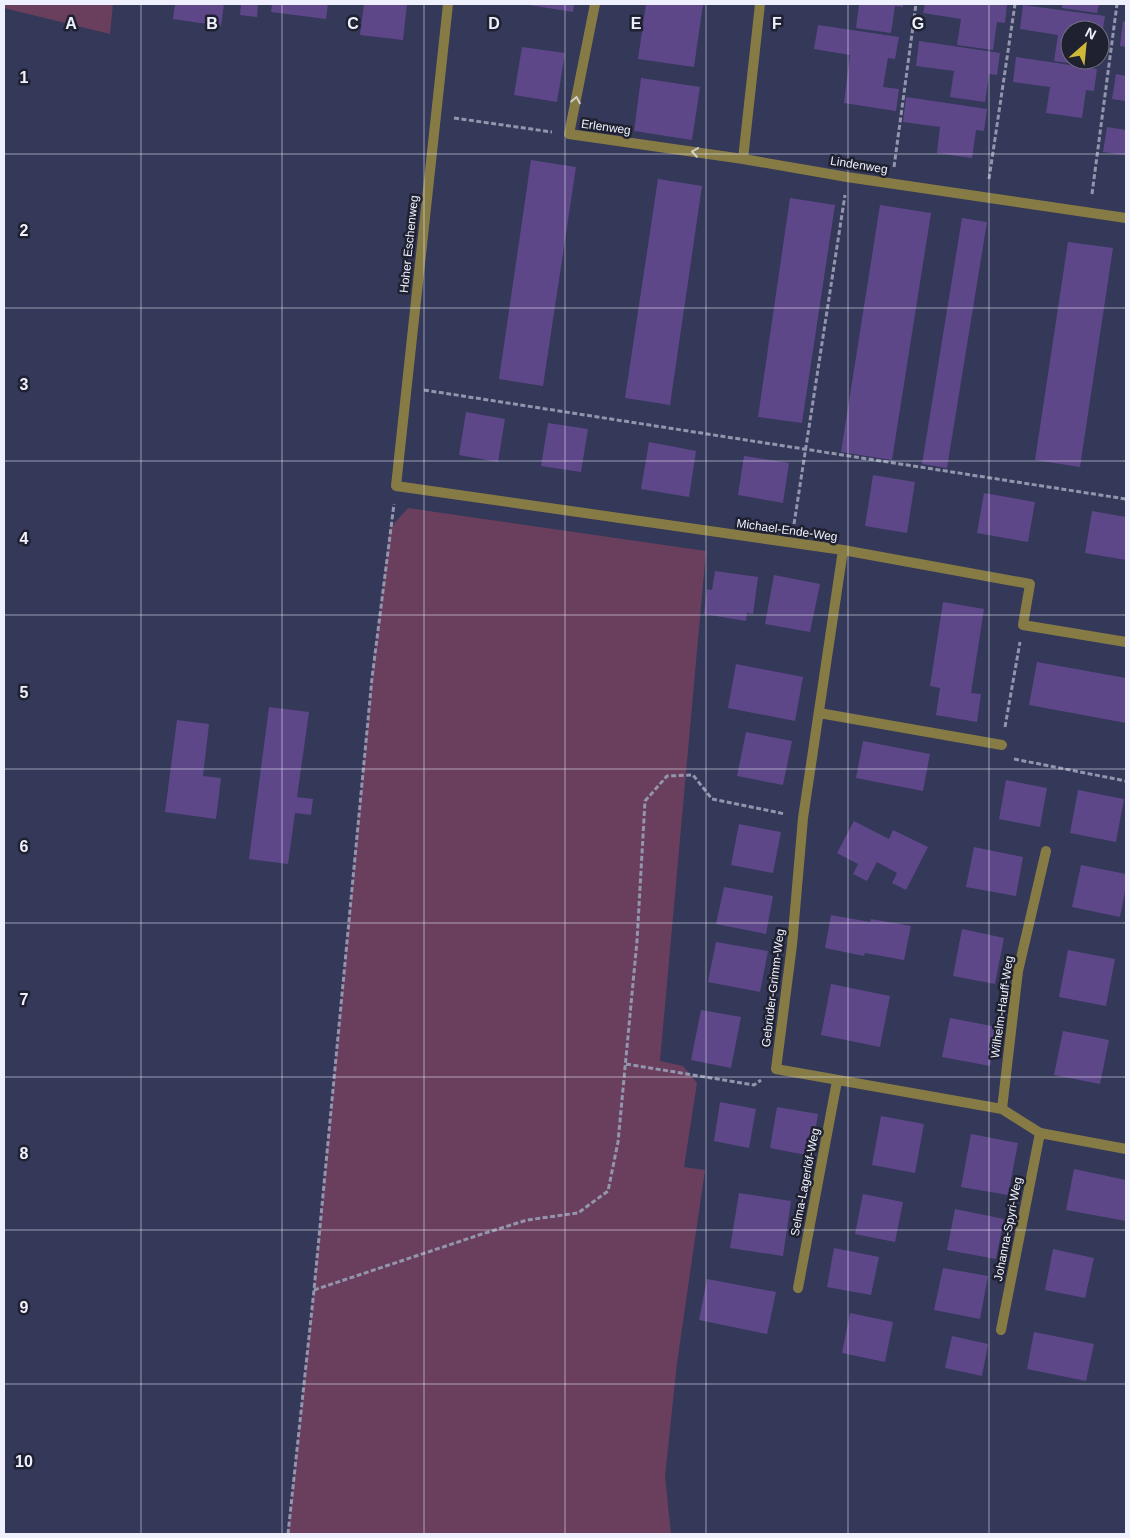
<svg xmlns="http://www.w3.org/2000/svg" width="1130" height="1538" font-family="Helvetica,sans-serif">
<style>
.green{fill:#6a3f5e}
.building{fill:#5e4789}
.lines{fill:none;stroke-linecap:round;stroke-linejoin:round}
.path{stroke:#9295ac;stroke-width:3;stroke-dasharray:5 2.5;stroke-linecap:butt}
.lane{stroke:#867b45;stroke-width:10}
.street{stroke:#867b45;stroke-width:10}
.oneway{stroke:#cfcdc6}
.grid{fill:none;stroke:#eef0fd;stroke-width:1;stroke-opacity:0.55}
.labels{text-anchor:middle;stroke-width:5;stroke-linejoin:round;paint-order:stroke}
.street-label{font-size:12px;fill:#eef0fd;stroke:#1f2130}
.grid-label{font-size:16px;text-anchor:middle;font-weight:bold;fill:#eef0fd;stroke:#1f2130;stroke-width:5;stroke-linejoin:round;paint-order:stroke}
</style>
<rect width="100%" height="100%" fill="#343859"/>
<path class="green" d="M4,4H113L110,34L4,8Z
M408,508L706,551L660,1061L683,1066L697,1083L684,1167L705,1170L677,1363L665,1476L671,1534H288L314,1290L372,678L390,528Z"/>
<path class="building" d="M175,4H224L221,26L173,19Z
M241,4H258L257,17L240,15Z
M272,4H328L326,19L271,12Z
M364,4H407L403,40L360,35Z
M529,4H574L573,12L529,5Z
M646,4H703L694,67L638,59Z
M859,4H903V7L895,6L891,33L856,28Z
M925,4H1007L1005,23L997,22L993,50L957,45L961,19L923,13Z
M1062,4H1099L1097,13L1062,8Z
M1023,5L1105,16L1101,41H1100V30H1070V60H1090V66L1054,61L1058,35L1020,29Z
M1123,21L1126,22V47L1120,46Z
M818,25L899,37L895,59L888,58L883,87L899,89L896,111L844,103L850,55L814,49Z
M919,41L1000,53L997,75L989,74L985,102L950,97L954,71L916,66Z
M522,47L565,53L557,102L514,95Z
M1016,57L1097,69L1094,91L1086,90L1082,118L1046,113L1050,87L1013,82Z
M1116,74L1126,76V101L1112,99Z
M641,78L700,87L692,140L634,131Z
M906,97L987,109L984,131L976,130L972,158L937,153L940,127L903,122Z
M1107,127L1126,130V155L1103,152Z
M531,160L576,167L543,386L499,379Z
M658,179L702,186L670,405L625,398Z
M790,198L835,205L802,423L758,417Z
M880,205L931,213L892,460L841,452Z
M962,218L987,222L947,468L922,464Z
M1068,242L1113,248L1080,467L1035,460Z
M466,412L505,419L498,462L459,455Z
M548,423L588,429L581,472L541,466Z
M649,442L696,451L689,497L641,489Z
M744,456L789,463L783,503L738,495Z
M873,475L915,482L907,533L865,526Z
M984,493L1035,502L1028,542L977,533Z
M1092,511L1126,517V560L1085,553Z
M715,571L758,577L753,614L747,613L746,621L704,614L707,589L712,590Z
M774,575L820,584L810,632L765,624Z
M943,602L984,609L971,693L981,694L977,722L936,715L940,688L930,686Z
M1037,662L1126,678V723L1029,705Z
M736,664L803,677L795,721L728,708Z
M269,707L309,712L297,797L313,799L311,815L295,813L288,864L249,859Z
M177,720L209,724L203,776L221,778L216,819L165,812Z
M746,732L792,741L783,785L737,776Z
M863,741L930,754L923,791L856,778Z
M1006,780L1047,788L1040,827L999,819Z
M1078,790L1124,799L1116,842L1070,833Z
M854,821L889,839L893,830L928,847L906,890L892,883L897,873L877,862L867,881L853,874L858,864L837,853Z
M739,824L781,832L773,873L731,865Z
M974,847L1023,857L1016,896L966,887Z
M1081,865L1126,874V886L1120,917L1072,907Z
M724,887L773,896L766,934L716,924Z
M831,915L870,922L871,919L911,926L904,960L865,953L864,956L825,948Z
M962,929L1004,938L995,984L953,976Z
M716,942L768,951L760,992L708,982Z
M1068,950L1115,959L1106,1006L1059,997Z
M831,984L890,996L880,1047L821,1035Z
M701,1010L741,1017L731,1068L691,1060Z
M950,1018L997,1027L990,1066L942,1057Z
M1063,1031L1109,1040L1100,1084L1054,1075Z
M720,1102L756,1109L749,1148L714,1141Z
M777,1107L818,1114L811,1156L770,1148Z
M881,1116L924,1124L915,1173L872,1165Z
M971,1134L1018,1143L1008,1195L961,1187Z
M1074,1169L1126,1180V1221L1066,1210Z
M739,1193L791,1201L783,1256L730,1248Z
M863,1194L903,1202L895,1242L855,1234Z
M955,1209L1004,1219L996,1259L947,1250Z
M834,1248L879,1257L871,1295L827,1287Z
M1053,1249L1094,1258L1085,1298L1045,1290Z
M943,1268L988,1276L980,1319L934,1310Z
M707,1279L776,1292L767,1334L699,1320Z
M850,1313L893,1322L885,1362L842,1353Z
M1034,1332L1094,1344L1086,1381L1027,1369Z
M952,1336L988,1344L982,1376L945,1368Z"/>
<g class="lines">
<path class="path" d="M454,118L552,132
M894,167L916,4
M989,179L1015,4
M1092,194L1117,4
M424,390L1126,499
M794,524L845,195
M1005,727L1020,642
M1014,759L1126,781
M626,1064L754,1085L761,1080
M314,1290L479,1235L527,1220L578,1213L608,1191L618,1142L637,941L645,801L667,776L693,775L712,799L785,814
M288,1534L314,1290L372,678L394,504"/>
<path class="lane" d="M843,550L1030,584L1023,625L1126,642
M819,713L1002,745
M1002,1109L1018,971L1046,851
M798,1288L837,1081
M1001,1330L1040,1133"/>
<path class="street" d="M448,4L396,486L843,550L803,818L792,945L776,1069L1002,1109L1040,1133L1126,1149
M595,4L569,134L743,159
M760,4L743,159L847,177L1126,218"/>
</g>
<defs><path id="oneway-chevron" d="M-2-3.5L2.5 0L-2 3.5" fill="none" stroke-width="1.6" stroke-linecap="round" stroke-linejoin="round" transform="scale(1.25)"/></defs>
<g class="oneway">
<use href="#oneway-chevron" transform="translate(576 100) rotate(-79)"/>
<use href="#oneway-chevron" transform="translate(695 152) rotate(-172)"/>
</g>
<path class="grid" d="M141,4V1534M282,4V1534M424,4V1534M565,4V1534M706,4V1534M848,4V1534M989,4V1534M4,154H1126M4,308H1126M4,461H1126M4,615H1126M4,769H1126M4,923H1126M4,1077H1126M4,1230H1126M4,1384H1126"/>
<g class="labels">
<g class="street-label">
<text transform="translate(606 127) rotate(8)" y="4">Erlenweg</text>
<text transform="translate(859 165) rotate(9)" y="4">Lindenweg</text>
<text transform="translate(409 244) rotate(-84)" y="4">Hoher Eschenweg</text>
<text transform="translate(787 530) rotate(8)" y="4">Michael-Ende-Weg</text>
<text transform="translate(773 988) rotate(-83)" y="4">Gebrüder-Grimm-Weg</text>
<text transform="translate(1002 1007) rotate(-82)" y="4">Wilhelm-Hauff-Weg</text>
<text transform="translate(805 1182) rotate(-79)" y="4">Selma-Lagerlöf-Weg</text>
<text transform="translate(1008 1229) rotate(-79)" y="4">Johanna-Spyri-Weg</text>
</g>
</g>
<g class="grid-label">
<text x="71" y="29">A</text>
<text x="212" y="29">B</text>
<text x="353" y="29">C</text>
<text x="494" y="29">D</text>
<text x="636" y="29">E</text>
<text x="777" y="29">F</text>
<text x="918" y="29">G</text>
<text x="24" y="83">1</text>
<text x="24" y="236">2</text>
<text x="24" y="390">3</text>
<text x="24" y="544">4</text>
<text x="24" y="698">5</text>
<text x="24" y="852">6</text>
<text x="24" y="1005">7</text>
<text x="24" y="1159">8</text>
<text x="24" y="1313">9</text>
<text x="24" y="1467">10</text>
</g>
<rect width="1130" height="1538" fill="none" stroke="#eef0fd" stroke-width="10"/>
<g transform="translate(1085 45) rotate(27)"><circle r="24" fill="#1f2130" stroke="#727482"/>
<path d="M0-4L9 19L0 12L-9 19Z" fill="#cfb837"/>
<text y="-8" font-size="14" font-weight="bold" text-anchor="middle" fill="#eef0fd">N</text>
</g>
</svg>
